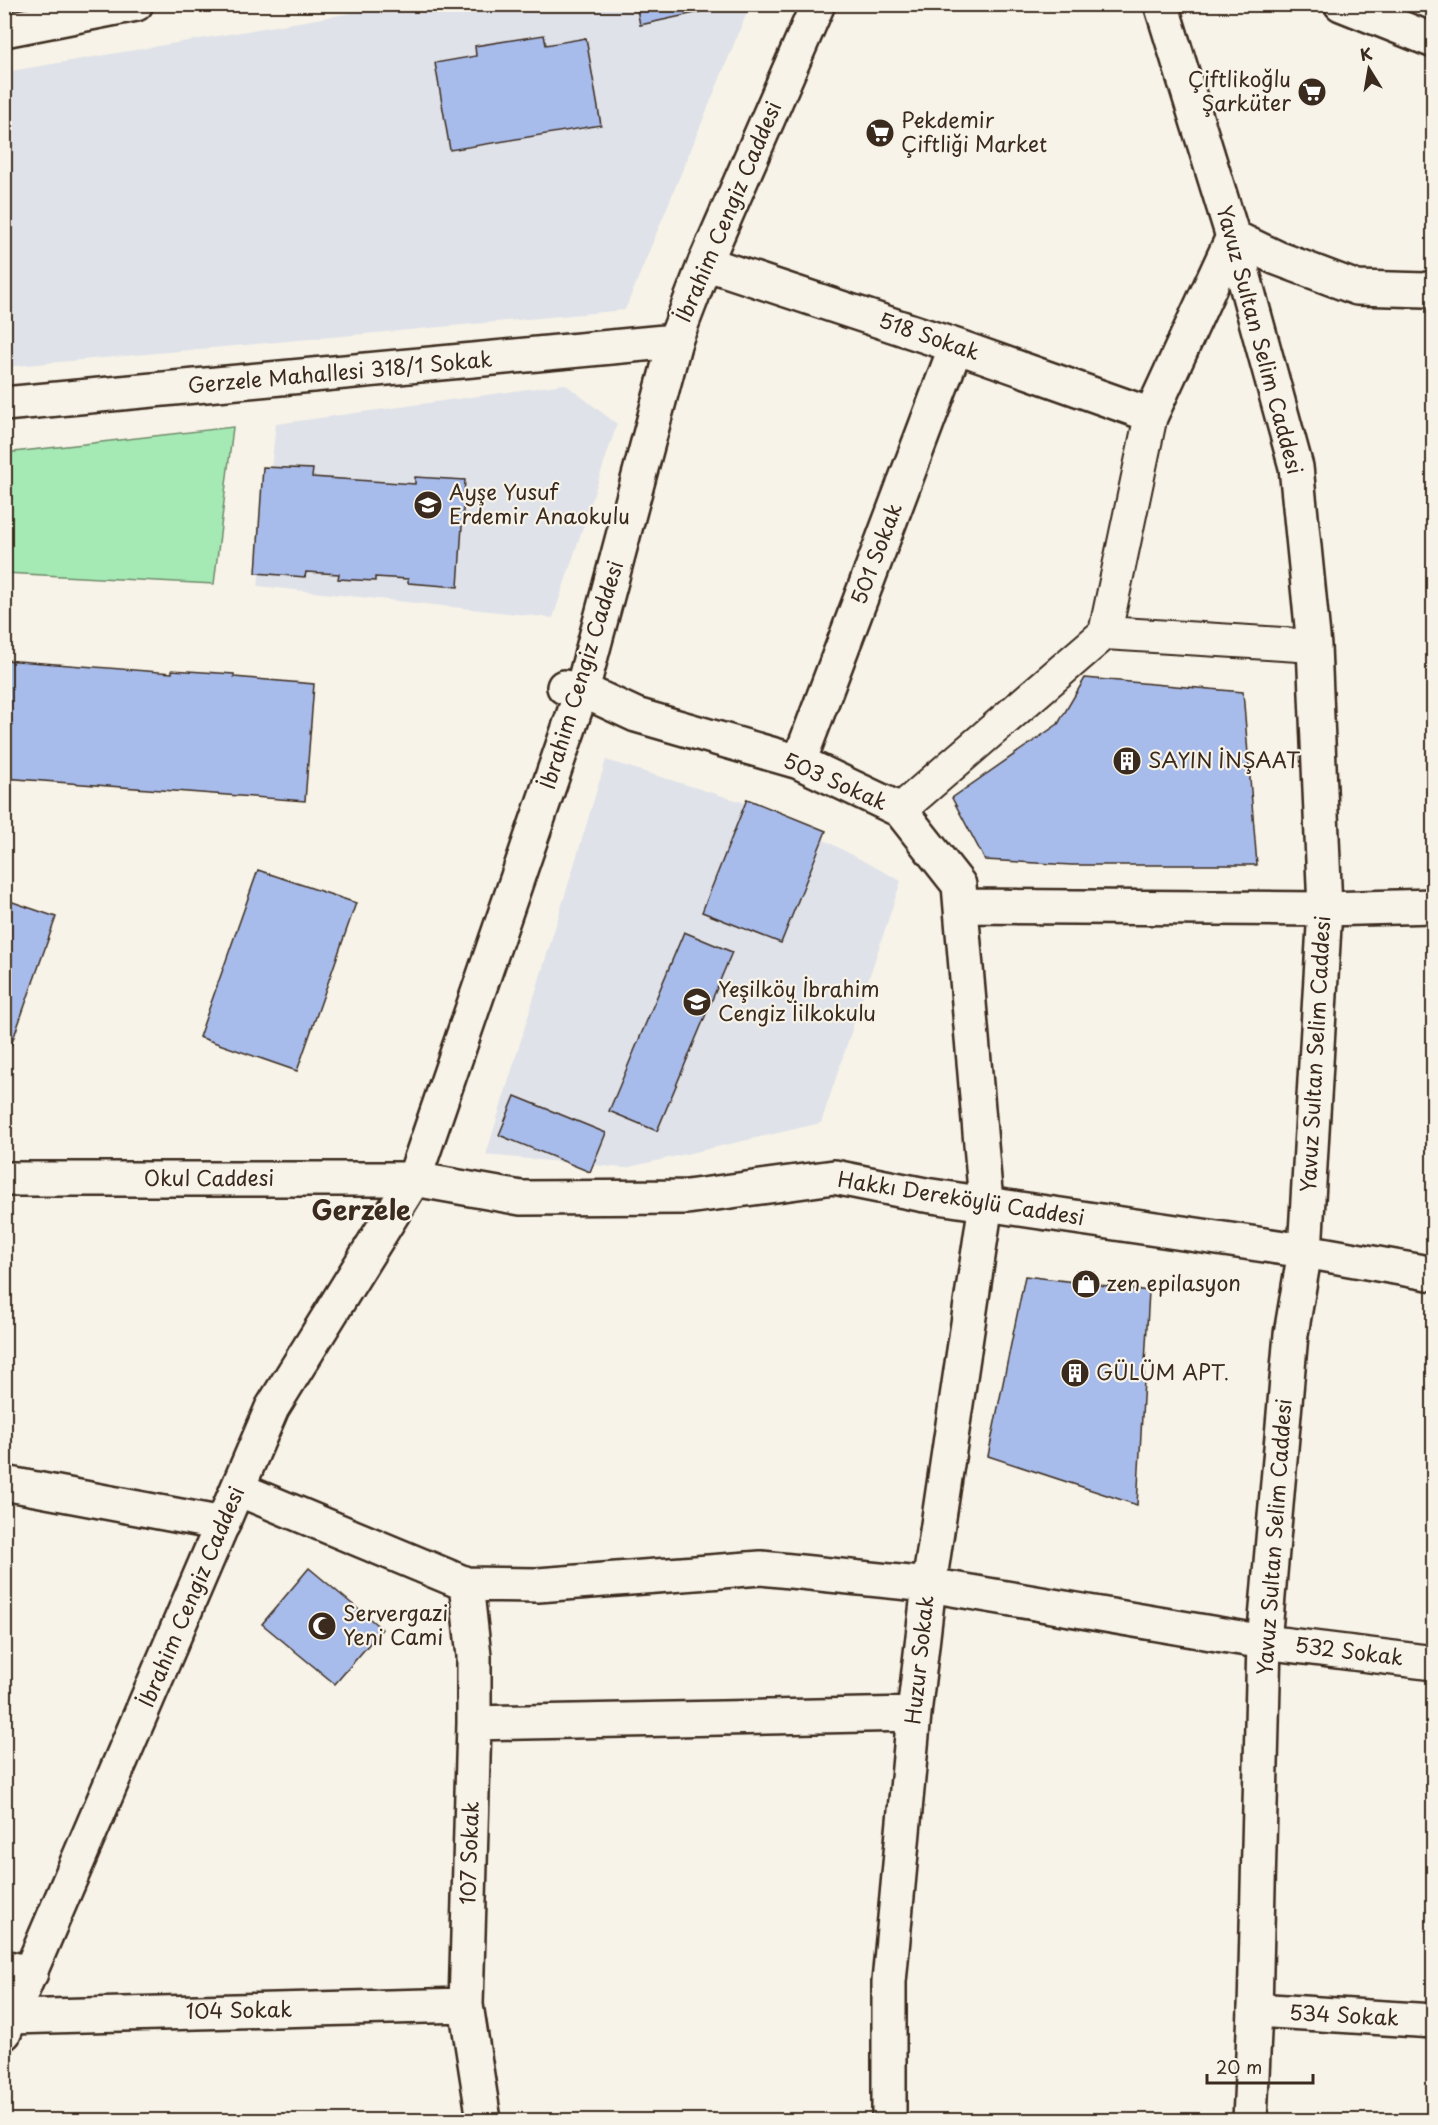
<svg xmlns="http://www.w3.org/2000/svg" width="1438" height="2125" font-family="'Playpen Sans',sans-serif">
<style>
.built{fill:#dfe2e9}
.green{fill:#a5eab5;stroke:#708a6a;stroke-width:1.5}
.building{fill:#a8bceb;stroke:#3b2a1e;stroke-width:1.5}
.lines{fill:none;stroke-linecap:round;stroke-linejoin:round}
.pedestrian-casing{stroke:#3b2a1e;stroke-width:36}
.minor-casing{stroke:#3b2a1e;stroke-width:38}
.tertiary-casing{stroke:#3b2a1e;stroke-width:38}
.secondary-casing{stroke:#3b2a1e;stroke-width:38}
.pedestrian{stroke:#f7f3e8;stroke-width:32}
.minor{stroke:#f7f3e8;stroke-width:33}
.tertiary{stroke:#f7f3e8;stroke-width:33}
.secondary{stroke:#f7f3e8;stroke-width:33}
.labels{text-anchor:middle;stroke-width:4.5;stroke-linejoin:round;paint-order:stroke}
.poi-label{font-size:21px;fill:#3b2a1e;stroke:#f7f3e8;text-anchor:start}
.street-label{font-size:21px;fill:#3b2a1e;stroke:#f7f3e8}
.district-label{font-size:27px;font-weight:bold;fill:#3b2a1e;stroke:#f7f3e8}
</style>
<rect width="100%" height="100%" fill="#f7f3e8"/>
<filter id="ink" filterUnits="userSpaceOnUse"><feTurbulence type="fractalNoise" baseFrequency=".0167" numOctaves="2"/><feDisplacementMap in="SourceGraphic" scale="12" xChannelSelector="R" yChannelSelector="G"/><feConvolveMatrix kernelMatrix="1 2 1 2 8 2 1 2 1" color-interpolation-filters="sRGB"/></filter>
<g filter="url(#ink)">
<path class="built" d="M399,5H750L625,310L5,367V72Z
M565,384L617,424L553,618L258,586L276,424Z
M606,760L768,810L901,881L821,1123L625,1168L486,1155Z"/>
<path class="green" d="M233,427L214,584L5,573V453Z"/>
<path class="building" d="M636,4H699L700,12L640,25Z
M544,35L546,45L586,38L601,125L450,150L435,63L476,56L475,46Z
M263,467L313,469L312,477L415,484V477L465,480L458,587L408,583V579L375,577V581L338,579L339,574L306,572L305,577L256,573Z
M4,660L172,673V670L234,674V677L314,684L305,801L4,778Z
M1085,678L1243,692L1257,865H1072L985,860L952,798L1058,724Z
M747,799L826,831L781,943L702,912Z
M258,870L356,903L297,1071L199,1037Z
M4,899L56,917L4,1065Z
M684,932L732,952L657,1131L609,1111Z
M515,1096L606,1133L590,1172L499,1135Z
M1025,1276L1149,1291L1137,1505L988,1456Z
M309,1568L382,1629L335,1684L262,1624Z"/>
<g class="lines">
<g class="pedestrian-casing">
<path id="pedestrian" d="M1105,633L1314,646
M900,810L1105,633L1151,415"/>
</g>
<g class="minor-casing">
<path id="minor" d="M705,263L956,346L1151,415L1233,237L1277,258L1357,288L1426,290L1434,287
M4,404L675,341
M564,687L582,690L636,715L799,762L900,810L959,885L986,1203L929,1585L914,1714L889,1982V2120
M799,762L956,346
M961,906L1325,909L1434,906
M4,1483L223,1524
M238,1489L466,1584L538,1585L761,1568L929,1585L1264,1642L1434,1663
M466,1584L474,1656V1723L466,2005L484,2120
M474,1723L914,1714
M4,1967L31,1973
M1255,2010L1434,2021
M11,2017L466,2005"/>
</g>
<g class="tertiary-casing">
<path id="tertiary" d="M1161,4L1233,237L1296,467L1314,646L1325,909L1305,1251L1291,1334L1264,1642L1255,2010L1250,2120
M1341,4L1434,41
M4,30L136,4
M4,1179H414L521,1198L687,1197L834,1177L925,1195L1305,1251L1434,1274"/>
</g>
<g class="secondary-casing">
<path id="secondary" d="M4,2033L272,1408L414,1179L582,690L675,341L705,263L818,4"/>
</g>
<use href="#pedestrian" class="pedestrian"/>
<use href="#minor" class="minor"/>
<use href="#tertiary" class="tertiary"/>
<use href="#secondary" class="secondary"/>
</g>
</g>
<defs>
<g id="supermarket-disc" transform="scale(1.5)"><circle r="9.5" fill="#3b2a1e" stroke="#f7f3e8"/><path d="M-6-5.5h2.5l.6 2H6L4.5 2H-2.5L-4.4-4H-6ZM-1.5 3.2a1.3 1.3 0 1 0 .1 0ZM3 3.2a1.3 1.3 0 1 0 .1 0Z" fill="#fff"/></g>
<g id="school-disc" transform="scale(1.5)"><circle r="9.5" fill="#3b2a1e" stroke="#f7f3e8"/><path d="M0-5L7-2L0 1L-7-2ZM-4 1L0 2.5L4 1V4Q0 6-4 4Z" fill="#fff"/></g>
<g id="building-disc" transform="scale(1.5)"><circle r="9.5" fill="#3b2a1e" stroke="#f7f3e8"/><path d="M-4-6H4V6H1V3H-1V6H-4ZM-2.5-4.3h1.7v1.8h-1.7ZM.8-4.3h1.7v1.8H.8ZM-2.5-1h1.7V.8h-1.7ZM.8-1h1.7V.8H.8Z" fill="#fff"/></g>
<g id="shop-disc" transform="scale(1.5)"><circle r="9.5" fill="#3b2a1e" stroke="#f7f3e8"/><path d="M-5-2.5h2.3a2.7 3.5 0 0 1 5.4 0H5L5.5 6h-11ZM-1.5-2.5h3a1.5 2.3 0 0 0-3 0Z" fill="#fff"/></g>
<g id="mosque-disc" transform="scale(1.5)"><circle r="9.5" fill="#3b2a1e" stroke="#f7f3e8"/><path d="M3.5-4.9A6 6 0 1 0 3.5 4.9A5 5 0 1 1 3.5-4.9Z" fill="#fff"/></g>
</defs>
<g fill-rule="evenodd">
<use href="#supermarket-disc" x="1312" y="92"/>
<use href="#supermarket-disc" x="880" y="133"/>
<use href="#school-disc" x="428" y="505"/>
<use href="#building-disc" x="1127" y="761"/>
<use href="#school-disc" x="697" y="1002"/>
<use href="#shop-disc" x="1086" y="1284"/>
<use href="#building-disc" x="1075" y="1373"/>
<use href="#mosque-disc" x="322" y="1626"/>
</g>
<g class="labels">
<g class="poi-label">
<text x="1291" y="87" text-anchor="end">Çiftlikoğlu<tspan x="1291" dy="24">Şarküter</tspan></text>
<text x="901" y="128">Pekdemir<tspan x="901" dy="24">Çiftliği Market</tspan></text>
<text x="449" y="500">Ayşe Yusuf<tspan x="449" dy="24">Erdemir Anaokulu</tspan></text>
<text x="1148" y="768">SAYIN İNŞAAT</text>
<text x="718" y="997">Yeşilköy İbrahim<tspan x="718" dy="24">Cengiz İilkokulu</tspan></text>
<text x="1107" y="1291">zen epilasyon</text>
<text x="1096" y="1380">GÜLÜM APT.</text>
<text x="343" y="1621">Servergazi<tspan x="343" dy="24">Yeni Cami</tspan></text>
</g>
<g class="street-label">
<text transform="translate(729 212) rotate(-67)" y="7">İbrahim Cengiz Caddesi</text>
<text transform="translate(929 337) rotate(19)" y="7">518 Sokak</text>
<text transform="translate(1259 340) rotate(75)" y="7">Yavuz Sultan Selim Caddesi</text>
<text transform="translate(340 373) rotate(-5)" y="7">Gerzele Mahallesi 318/1 Sokak</text>
<text transform="translate(877 554) rotate(-69)" y="7">501 Sokak</text>
<text transform="translate(582 675) rotate(-73)" y="7">İbrahim Cengiz Caddesi</text>
<text transform="translate(835 782) rotate(24)" y="7">503 Sokak</text>
<text transform="translate(1316 1054) rotate(-87)" y="7">Yavuz Sultan Selim Caddesi</text>
<text x="209" y="1186">Okul Caddesi</text>
<text transform="translate(961 1199) rotate(9)" y="7">Hakkı Dereköylü Caddesi</text>
<text transform="translate(1275 1537) rotate(-86)" y="7">Yavuz Sultan Selim Caddesi</text>
<text transform="translate(192 1597) rotate(-67)" y="7">İbrahim Cengiz Caddesi</text>
<text transform="translate(1349 1652) rotate(7)" y="7">532 Sokak</text>
<text transform="translate(920 1660) rotate(-84)" y="7">Huzur Sokak</text>
<text transform="translate(470 1853) rotate(-88)" y="7">107 Sokak</text>
<text transform="translate(239 2011) rotate(-1)" y="7">104 Sokak</text>
<text transform="translate(1344 2016) rotate(3)" y="7">534 Sokak</text>
</g>
<g class="district-label">
<text x="361" y="1220">Gerzele</text>
</g>
</g>
<rect width="1438" height="2125" fill="none" stroke="#f7f3e8" stroke-width="24"/>
<rect x="12" y="12" width="1414" height="2101" fill="none" stroke="#3b2a1e" stroke-width="2" filter="url(#ink)"/>
<g transform="translate(1369 69) rotate(349)" stroke="#f7f3e8" stroke-width="4.5" paint-order="stroke">
<path d="M0-4.5L10 22L0 15L-10 22Z" fill="#3b2a1e"/>
<text y="-9" font-size="16" font-weight="bold" text-anchor="middle" fill="#3b2a1e">K</text>
</g>
<path d="M1207 2074v9h106v-9" fill="none" stroke="#3b2a1e" stroke-width="3"/>
<text x="1216" y="2074" font-size="18" fill="#3b2a1e" stroke="#f7f3e8" stroke-width="4.5" paint-order="stroke">20 m</text>
</svg>
